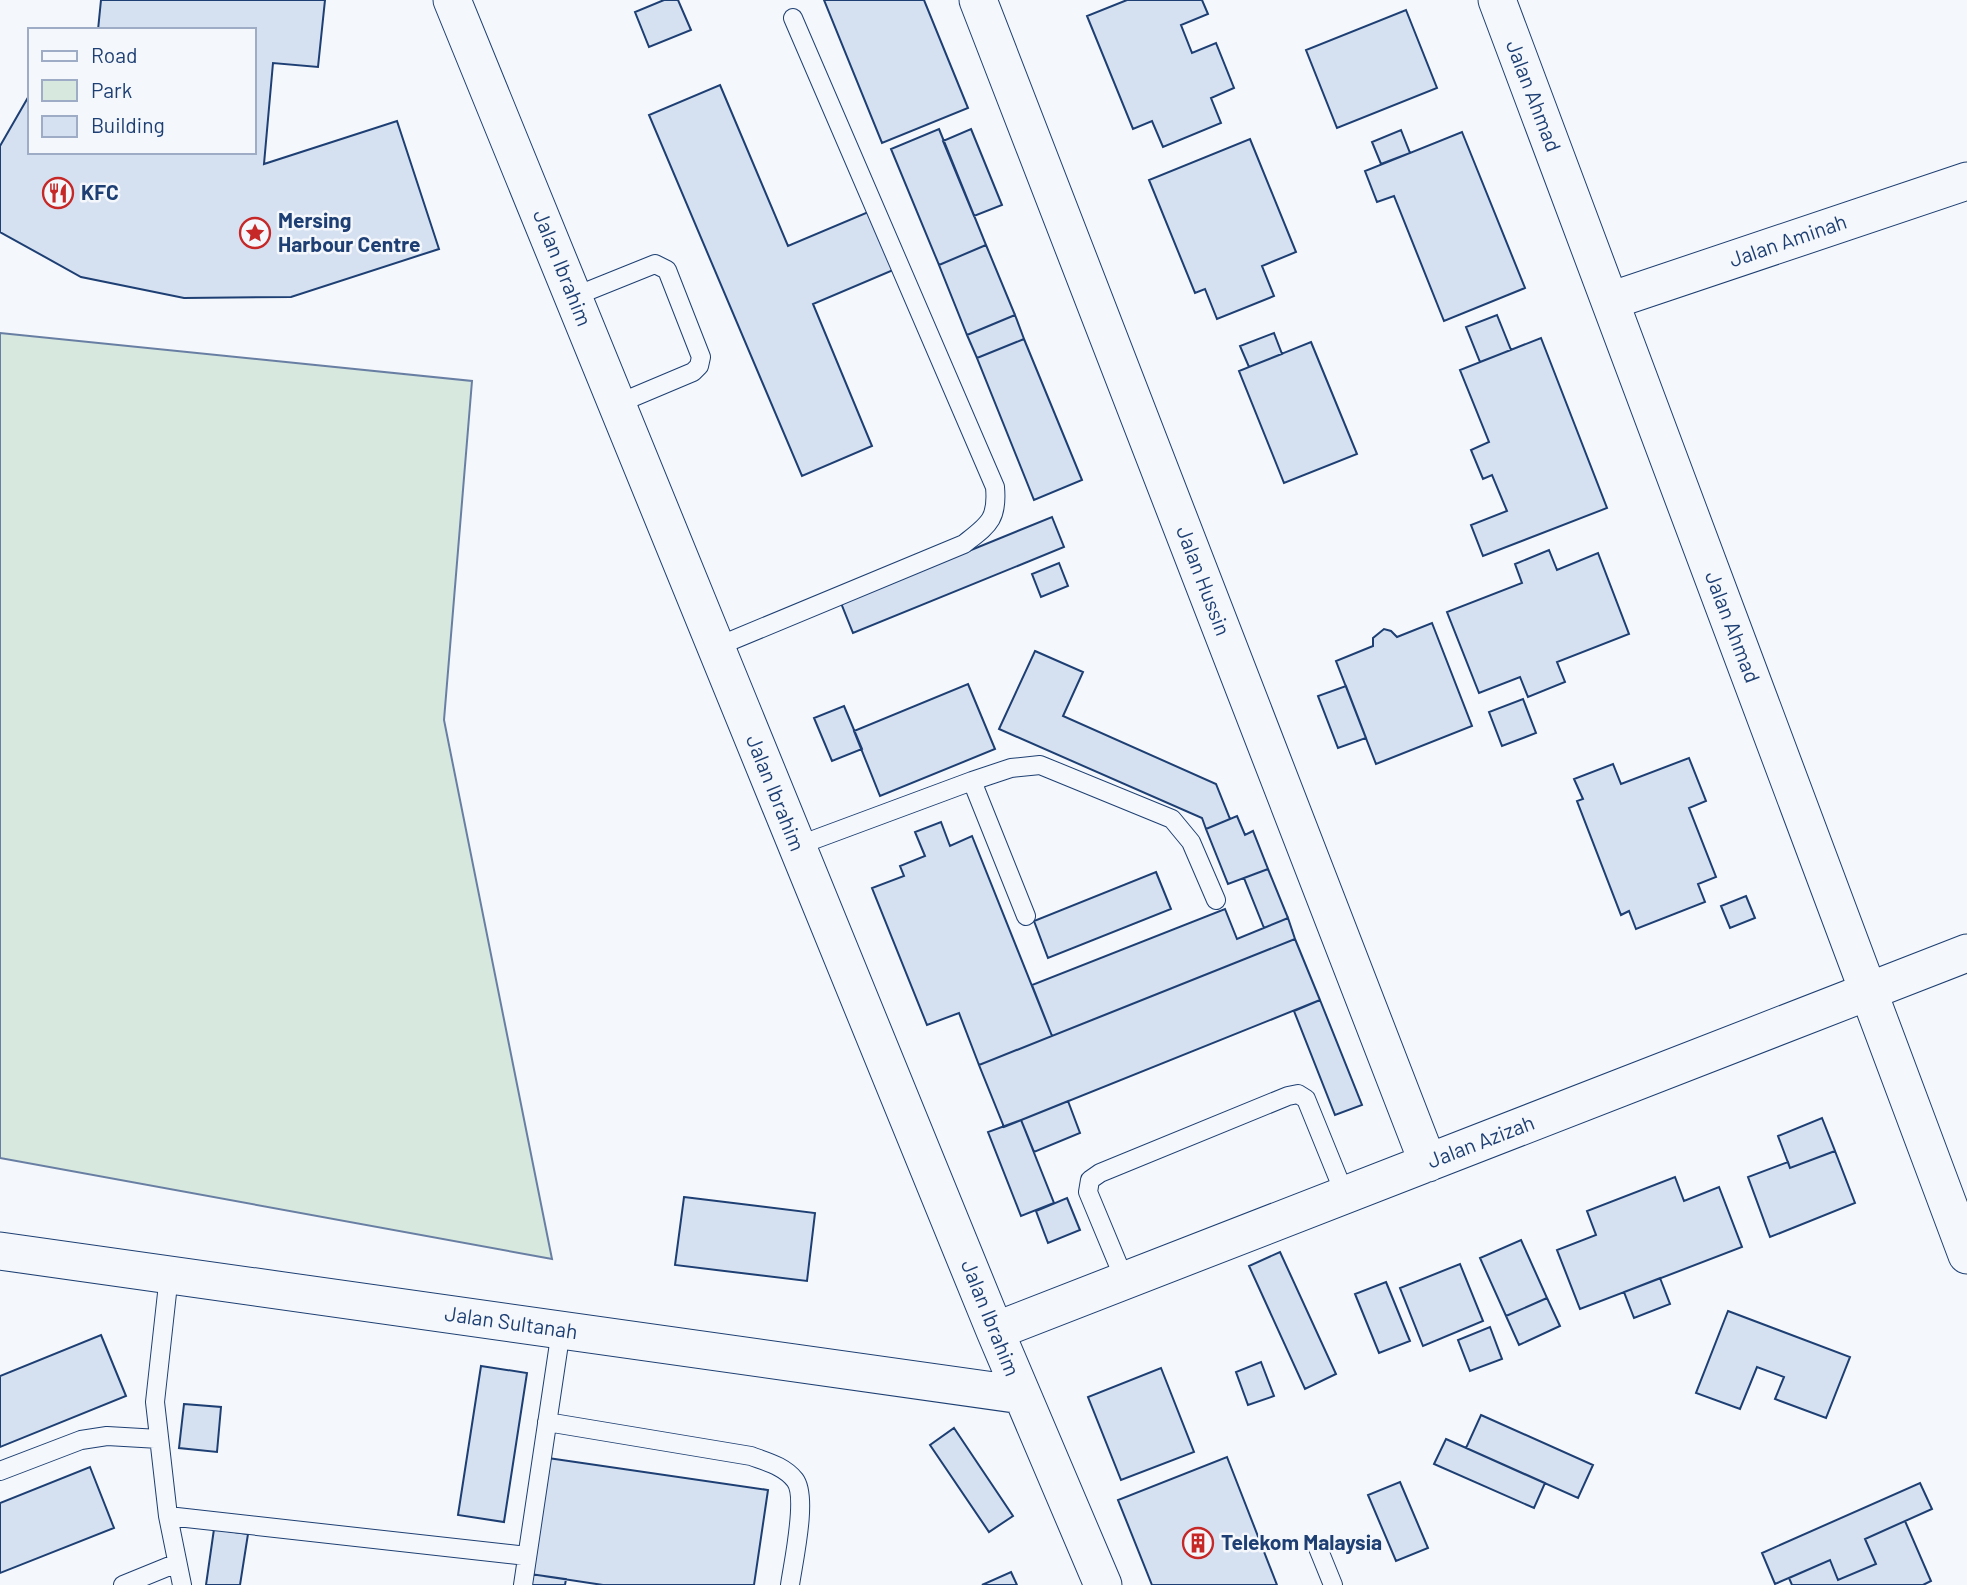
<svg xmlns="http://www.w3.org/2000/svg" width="1967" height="1585" font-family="Barlow,sans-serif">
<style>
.green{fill:#d7e8df;stroke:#687fa3;stroke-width:2}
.building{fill:#d5e0f0;stroke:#1d3f73;stroke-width:2}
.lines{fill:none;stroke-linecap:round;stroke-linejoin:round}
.lane-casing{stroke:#1d3f73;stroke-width:20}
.street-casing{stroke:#1d3f73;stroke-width:39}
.lane{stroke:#f4f7fb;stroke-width:18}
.street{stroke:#f4f7fb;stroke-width:37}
.labels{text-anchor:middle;stroke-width:5;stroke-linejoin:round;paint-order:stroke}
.street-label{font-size:21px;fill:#1d3f73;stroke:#f4f7fb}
.poi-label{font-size:21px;font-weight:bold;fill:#1d3f73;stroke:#f4f7fb;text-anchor:start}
</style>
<rect width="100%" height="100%" fill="#f4f7fb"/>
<path class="green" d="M0,333L472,381L444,720L552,1259L0,1158Z"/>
<path class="building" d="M101,0H325L318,67L273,63L264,164L397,121L439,249L291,297L184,298L81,277L0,232V146L30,94V152H254V30H98Z
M664,0H678L691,30L649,47L635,12Z
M824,0H924L968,108L882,143Z
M1127,0H1202L1208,14L1181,25L1192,53L1216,43L1234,88L1211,98L1221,123L1163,147L1152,121L1133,129L1087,16Z
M1406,10L1437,88L1337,128L1306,50Z
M720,85L788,246L873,210L898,268L813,304L872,446L802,476L649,115Z
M939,129L986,245L939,265L891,149Z
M971,129L1002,205L974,216L943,141Z
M1401,130L1410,153L1381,164L1372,142Z
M1462,132L1525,288L1444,321L1394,196L1377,202L1365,171Z
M1250,139L1296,252L1262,266L1274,296L1217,319L1205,289L1195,293L1149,180Z
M986,245L1015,315L967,335L939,265Z
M1015,315L1024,339L977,358L967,335Z
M1497,315L1511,350L1480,362L1466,327Z
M1274,333L1282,354L1249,367L1240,346Z
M1541,338L1607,508L1483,556L1471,525L1507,511L1492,475L1483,479L1471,450L1489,442L1460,370Z
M1024,339L1082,480L1034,500L977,358Z
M1311,342L1357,454L1284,483L1239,371Z
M1052,517L1064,547L853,633L841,603Z
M1549,550L1557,570L1598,553L1629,634L1557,662L1565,682L1528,697L1520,677L1479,693L1447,612L1522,583L1515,564Z
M1059,563L1068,586L1041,597L1032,574Z
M1432,623L1472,726L1376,764L1336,661L1373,646V638L1384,629L1391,631L1397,637Z
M1035,651L1083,672L1063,716L1216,784L1230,819L1206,829L1202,818L999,729Z
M968,684L995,749L880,796L854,731Z
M1346,686L1366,738L1338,748L1318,696Z
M1523,699L1536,733L1502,746L1489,712Z
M844,706L862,749L832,761L814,718Z
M1689,758L1706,801L1689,808L1716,877L1698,884L1705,902L1636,929L1629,911L1621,915L1577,801L1583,799L1574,779L1613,764L1621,784Z
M1237,816L1245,835L1253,831L1268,869L1228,884L1206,829Z
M941,822L950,846L972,836L1052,1036L979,1065L959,1013L927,1025L872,888L904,876L900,866L925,856L915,832Z
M1268,869L1288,918L1264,928L1244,878Z
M1156,872L1171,909L1048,958L1034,921Z
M1746,896L1755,918L1730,928L1721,906Z
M1225,909L1237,939L1288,918L1295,939L1052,1036L1032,985Z
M1295,939L1320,1000L1004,1127L979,1065Z
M1320,1000L1362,1105L1335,1115L1294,1011Z
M1068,1101L1080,1133L1034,1152L1021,1120Z
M1822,1118L1835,1151L1790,1168L1778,1136Z
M1021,1120L1054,1203L1021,1216L988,1132Z
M1835,1151L1855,1203L1770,1237L1748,1177L1788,1162L1790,1168Z
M1675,1177L1684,1201L1719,1187L1742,1247L1580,1309L1557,1250L1596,1235L1587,1211Z
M684,1197L815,1213L807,1281L675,1265Z
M1067,1198L1080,1230L1048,1243L1036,1211Z
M1521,1240L1547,1298L1506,1316L1480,1258Z
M1280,1252L1336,1374L1305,1389L1249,1266Z
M1460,1264L1483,1321L1423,1346L1400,1288Z
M1660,1278L1670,1304L1634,1318L1624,1292Z
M1386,1282L1410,1341L1379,1353L1355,1294Z
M1547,1298L1560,1326L1519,1345L1506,1316Z
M1728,1311L1850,1357L1826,1418L1775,1399L1784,1377L1757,1367L1740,1409L1696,1393Z
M1490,1327L1502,1359L1470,1371L1458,1340Z
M101,1335L126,1396L0,1447V1376Z
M1261,1362L1274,1396L1248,1405L1236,1372Z
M481,1366L527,1373L504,1522L458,1515Z
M1161,1368L1194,1452L1121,1480L1088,1397Z
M184,1404L221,1407L217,1452L179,1448Z
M1481,1415L1593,1465L1578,1498L1466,1448Z
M954,1428L1013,1516L989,1532L930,1445Z
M1446,1439L1545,1483L1534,1508L1434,1464Z
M1227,1457L1277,1585H1152L1118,1500Z
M548,1458L768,1490L754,1585H603L530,1574Z
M90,1467L114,1528L0,1573V1503Z
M1400,1482L1428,1548L1396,1561L1368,1495Z
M1920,1483L1932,1509L1865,1539L1876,1564L1838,1580L1830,1560L1775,1584L1762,1553Z
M1905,1521L1931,1581L1923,1585H1792L1789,1578L1830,1560L1838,1580L1876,1564L1865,1539Z
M214,1529L248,1534L240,1585H206Z
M1011,1572L1017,1585H982Z
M530,1574L566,1579L565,1585H529Z"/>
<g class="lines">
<g class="lane-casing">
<path id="lane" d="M573,297L655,264L667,270L701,357L699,366L693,372L617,404
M716,647L964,544C988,525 998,520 995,487L793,18
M972,781L1026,916
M797,846L972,781L1011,768L1040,765L1172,819L1191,842L1216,900
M169,1275L155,1402L168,1516L182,1585
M1125,1281L1088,1192L1090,1180L1100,1173L1288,1096L1298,1094L1306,1099L1345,1195
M547,1422L751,1456C767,1462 784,1466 795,1480C808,1497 793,1563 790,1585
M0,1471L81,1440L107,1436L159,1439
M168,1516L527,1556
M1318,1548L1333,1585
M123,1585L177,1563
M523,1585L561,1330"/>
</g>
<g class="street-casing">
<path id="street" d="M452,0L995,1331L1103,1585
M978,0L1428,1163
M1497,0L1967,1255
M1610,301L1967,181
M0,1251L1022,1395
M995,1331L1967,953"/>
</g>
<use href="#lane" class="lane"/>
<use href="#street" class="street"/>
</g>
<defs>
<g id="restaurant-ring" transform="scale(1.575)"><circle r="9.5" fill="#f4f7fb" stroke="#c62828" stroke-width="1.5"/><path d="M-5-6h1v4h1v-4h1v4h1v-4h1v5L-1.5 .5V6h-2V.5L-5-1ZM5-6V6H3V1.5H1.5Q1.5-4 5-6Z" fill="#c62828"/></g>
<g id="sight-ring" transform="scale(1.575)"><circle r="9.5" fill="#f4f7fb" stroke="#c62828" stroke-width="1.5"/><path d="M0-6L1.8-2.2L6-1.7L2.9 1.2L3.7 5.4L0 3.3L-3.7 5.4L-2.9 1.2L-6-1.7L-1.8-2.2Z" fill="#c62828"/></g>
<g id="building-ring" transform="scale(1.575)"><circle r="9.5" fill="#f4f7fb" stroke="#c62828" stroke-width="1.5"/><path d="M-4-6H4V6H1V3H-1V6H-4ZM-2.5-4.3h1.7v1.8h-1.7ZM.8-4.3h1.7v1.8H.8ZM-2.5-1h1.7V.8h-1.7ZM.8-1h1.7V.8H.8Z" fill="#c62828"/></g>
</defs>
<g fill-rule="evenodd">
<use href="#restaurant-ring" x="58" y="193"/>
<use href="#sight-ring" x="255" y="233"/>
<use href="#building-ring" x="1198" y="1543"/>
</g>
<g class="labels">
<g class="street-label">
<text transform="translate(1533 96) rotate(69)" y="7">Jalan Ahmad</text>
<text transform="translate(1788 241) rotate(-19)" y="7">Jalan Aminah</text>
<text transform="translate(562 268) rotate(68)" y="7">Jalan Ibrahim</text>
<text transform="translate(1203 581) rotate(69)" y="7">Jalan Hussin</text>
<text transform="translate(1732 627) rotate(69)" y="7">Jalan Ahmad</text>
<text transform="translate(775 793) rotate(68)" y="7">Jalan Ibrahim</text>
<text transform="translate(1481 1142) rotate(-21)" y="7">Jalan Azizah</text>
<text transform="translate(990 1318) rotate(68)" y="7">Jalan Ibrahim</text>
<text transform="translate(511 1323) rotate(8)" y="7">Jalan Sultanah</text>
</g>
<g class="poi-label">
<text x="81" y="200">KFC</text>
<text x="278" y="228">Mersing<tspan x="278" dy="24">Harbour Centre</tspan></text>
<text x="1221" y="1550">Telekom Malaysia</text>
</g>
</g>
<rect x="28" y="28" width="228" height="126" fill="#f4f7fb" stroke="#9eadc5" stroke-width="2"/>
<rect x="42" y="51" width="35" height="10" fill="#f4f7fb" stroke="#9eadc5" stroke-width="2"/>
<text x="91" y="63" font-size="21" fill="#1d3f73">Road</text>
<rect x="42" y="80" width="35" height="21" fill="#d7e8df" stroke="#9eadc5" stroke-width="2"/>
<text x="91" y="98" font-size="21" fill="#1d3f73">Park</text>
<rect x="42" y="116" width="35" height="21" fill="#d5e0f0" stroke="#9eadc5" stroke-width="2"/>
<text x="91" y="133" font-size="21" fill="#1d3f73">Building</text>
</svg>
